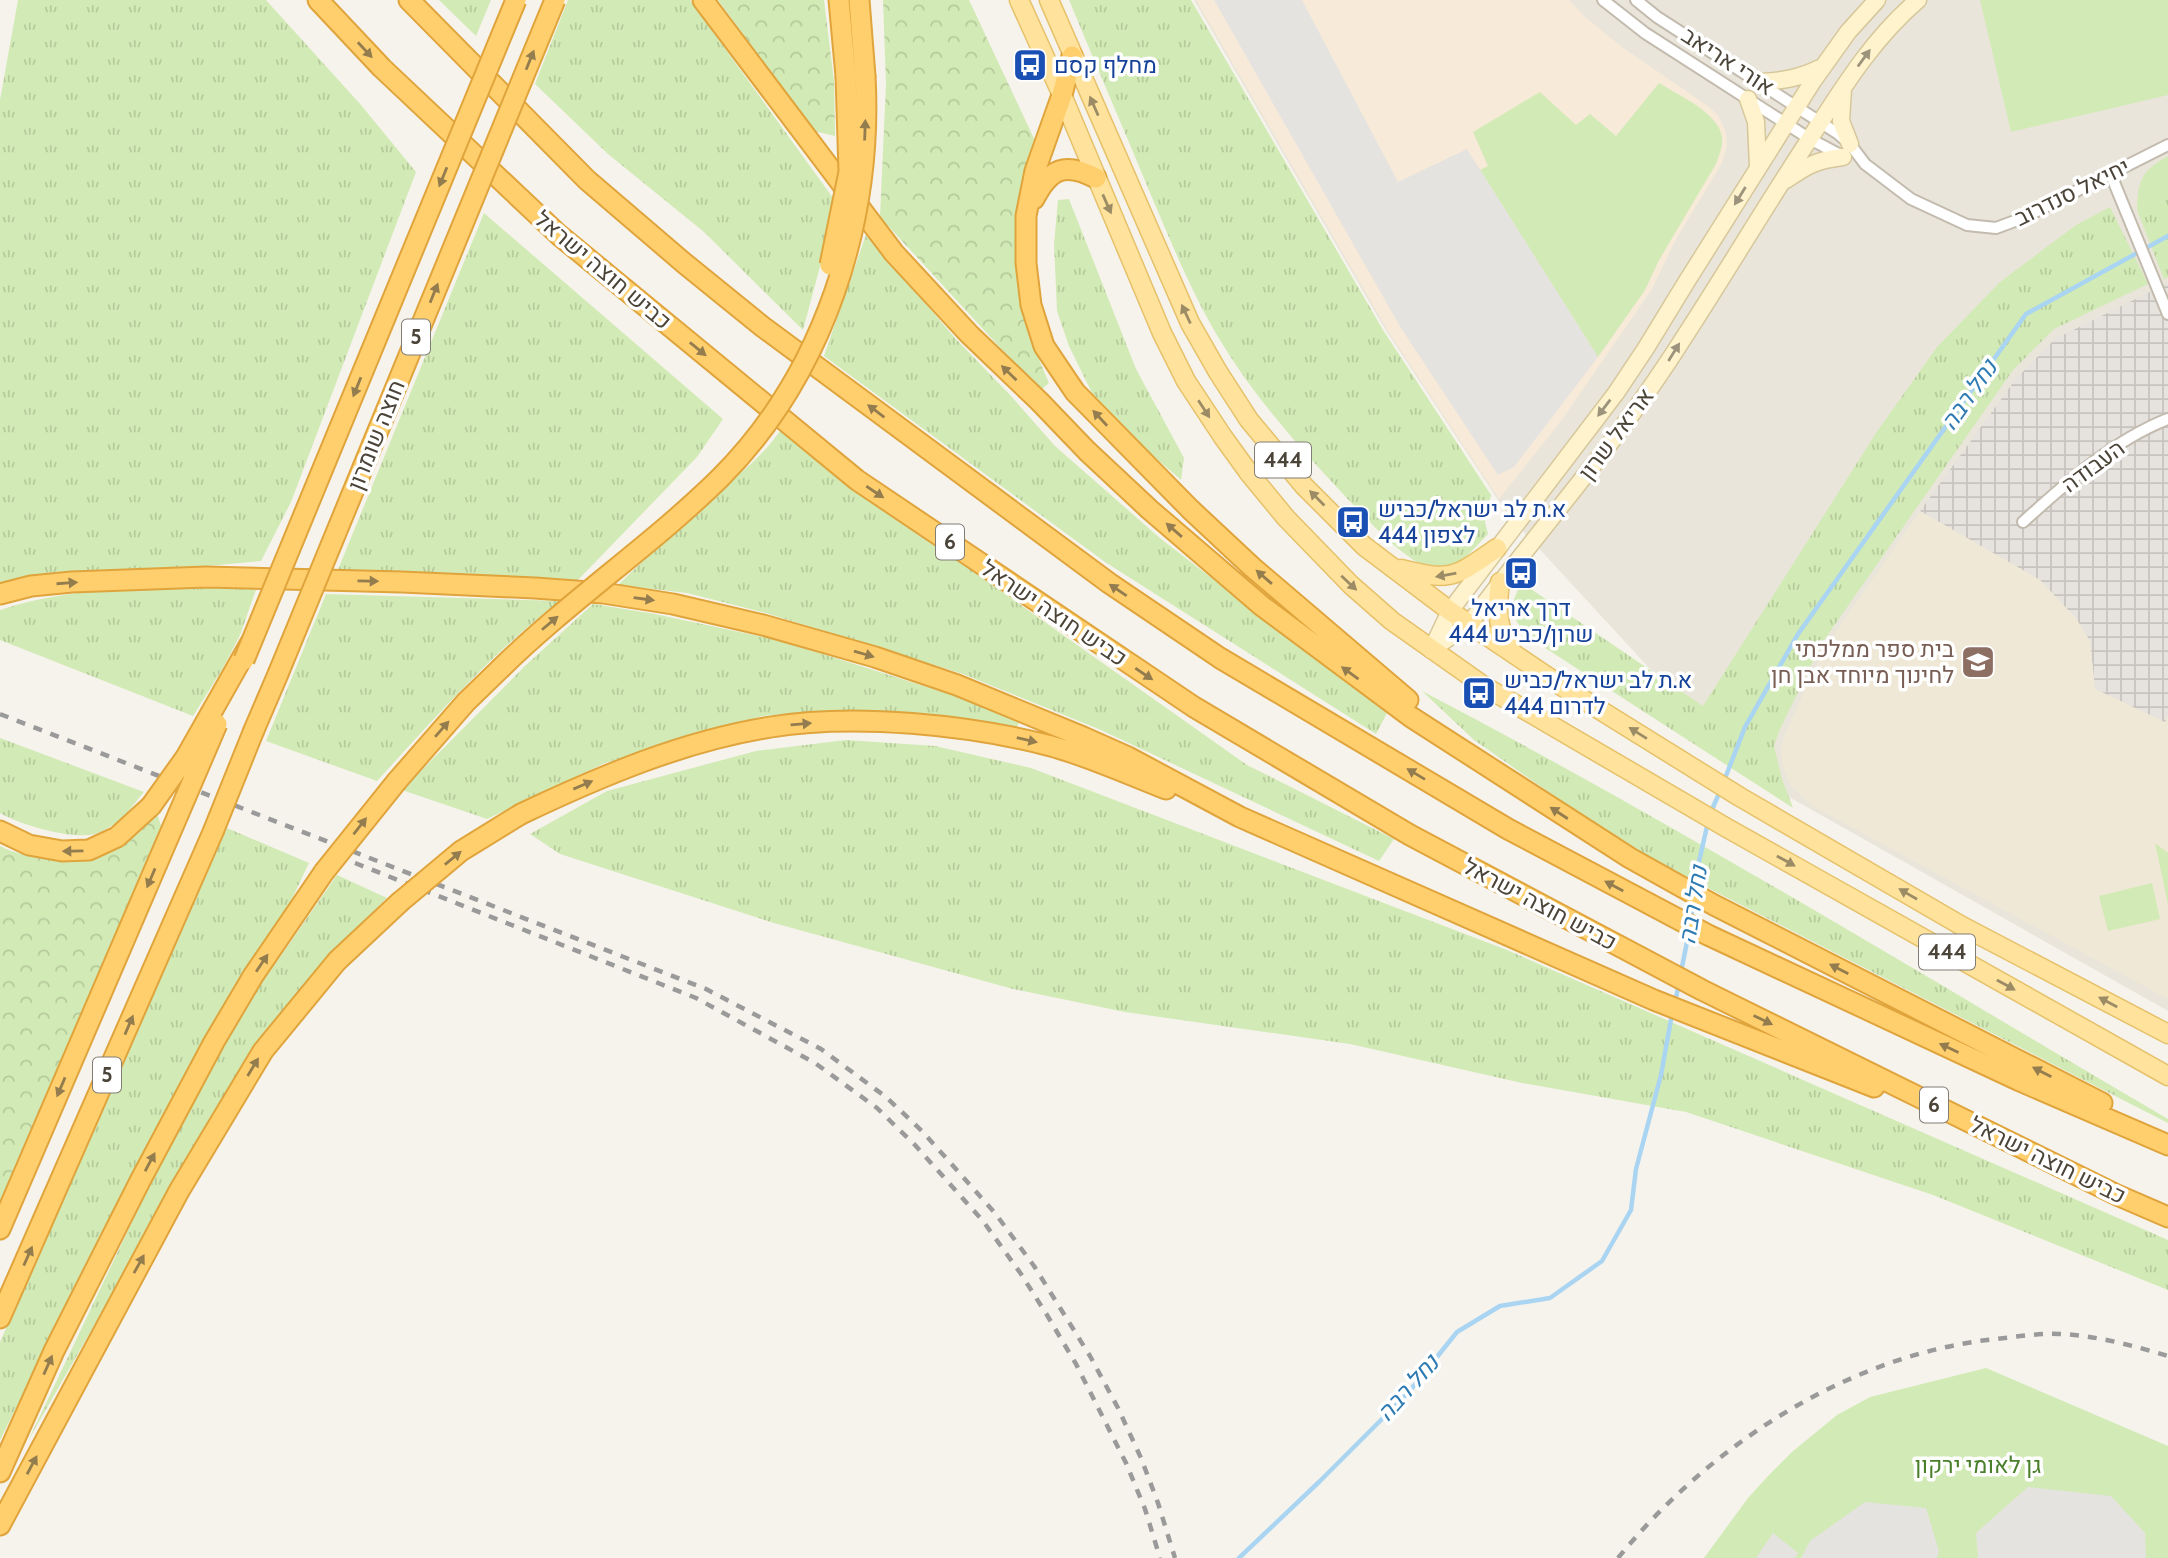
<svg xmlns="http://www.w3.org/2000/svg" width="2168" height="1558" font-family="Cabin,Heebo,sans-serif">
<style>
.residential{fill:#eae5da}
.commercial{fill:#f7ead8}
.industrial{fill:url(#industrial-grid)}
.education{fill:#efe8d6}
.grass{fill:url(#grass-tufts)}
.forest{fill:url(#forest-crowns)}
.park{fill:#d2eab5}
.parking{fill:#e5e3e0}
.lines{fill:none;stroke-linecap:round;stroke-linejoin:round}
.stream{stroke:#a9d4f2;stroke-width:4.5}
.street-casing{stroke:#c2bbae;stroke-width:14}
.secondary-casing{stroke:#d6c79b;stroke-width:19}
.primary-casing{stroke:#e6c16a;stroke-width:21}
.highway-casing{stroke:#e0a43c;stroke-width:23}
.street{stroke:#fff;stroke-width:10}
.secondary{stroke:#fff3cd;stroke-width:16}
.primary{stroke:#ffe39c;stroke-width:18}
.highway{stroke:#ffcf6e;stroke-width:19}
.rail{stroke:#9a9a9a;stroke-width:4.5;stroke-dasharray:9 9;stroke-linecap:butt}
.highway-bridge-casing{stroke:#e0a43c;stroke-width:23;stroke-linecap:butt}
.highway-bridge{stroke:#ffcf6e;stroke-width:19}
.oneway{fill:#937c4e}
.oneway2{fill:#9c937c}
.oneway3{fill:#9c8c66}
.labels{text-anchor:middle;stroke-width:7;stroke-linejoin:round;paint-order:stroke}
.shield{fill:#fff;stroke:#817c74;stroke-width:2}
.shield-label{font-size:21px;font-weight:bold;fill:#4b4439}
.street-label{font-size:23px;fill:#4b4439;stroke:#fff}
.transit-label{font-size:23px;fill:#164399;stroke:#fff;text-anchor:start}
.education-label{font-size:23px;fill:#785e54;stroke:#fff;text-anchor:end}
.park-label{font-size:23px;fill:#4a7f2a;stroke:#fff}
.water-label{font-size:24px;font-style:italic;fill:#2e7ab2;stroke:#fff}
</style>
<defs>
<pattern id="industrial-grid" width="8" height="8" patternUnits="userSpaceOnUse" patternTransform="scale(1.75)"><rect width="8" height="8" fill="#e6e2dd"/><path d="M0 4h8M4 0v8" fill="none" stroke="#c7c3be"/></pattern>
<pattern id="grass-tufts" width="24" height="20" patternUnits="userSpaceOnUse" patternTransform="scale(1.75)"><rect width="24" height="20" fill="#d2eab5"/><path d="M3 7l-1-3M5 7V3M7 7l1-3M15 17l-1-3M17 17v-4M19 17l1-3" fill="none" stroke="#b6ca9c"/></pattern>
<pattern id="forest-crowns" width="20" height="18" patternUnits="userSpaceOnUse" patternTransform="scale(1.75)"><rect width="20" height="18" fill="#d2eab5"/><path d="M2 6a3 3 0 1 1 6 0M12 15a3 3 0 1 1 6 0" fill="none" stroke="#b6ca9c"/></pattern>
</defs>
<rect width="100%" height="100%" fill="#f6f3ec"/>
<path class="residential" d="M1194,0H2168V1011L1745,772L1508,515L1385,329Z"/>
<path class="commercial" d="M1196,0H1569L1585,17L1622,47L1709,107L1718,115L1726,133L1727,146L1722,163L1675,241L1652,289L1561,421L1499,499L1388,331Z"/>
<path class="industrial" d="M2168,283V716L2165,723L2095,689L2090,641L2040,580L1920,511L2015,380L2055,339Z"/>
<path class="education" d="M1920,511L2040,580L2076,618L2090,641L2095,689L2165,722L2168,716V999L1813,806L1791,786L1783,767L1781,755L1783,739L1823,650Z"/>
<path class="grass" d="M18,0H266L361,105L416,172L291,502L261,561L153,571L66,572L0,582V100Z
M439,0H491L476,36Z
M568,0H690L833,198L825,248L803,330L704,232L608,154L535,84Z
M1069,0H1191L1383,330L1491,495L1485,522L1488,534C1474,548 1459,569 1438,569C1413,569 1375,527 1358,510C1312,461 1267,413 1230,356C1197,306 1174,249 1151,195C1124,130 1096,65 1069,0Z
M1069,199L1136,369L1184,458L1181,480L1127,433L1093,395L1069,346L1057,311L1054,244L1058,200Z
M2168,199V277L2164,279L2137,210Z
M2110,207L2148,284L2054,329L2013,370L1822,643L1780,729L1774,746L1782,779L1793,808L1536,642C1514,624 1505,609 1522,583L1703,706L1876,433L1937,347L2000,282L2076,225Z
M484,213L723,419L697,457L575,583L337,572Z
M868,229L906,281L955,338L1010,395L1055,446L1161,539L1387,713L1376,734L1105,562L824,356Z
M780,431L926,538L1247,765L1394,839L1379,861L1101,730L963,674L766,613L687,593L618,585C647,558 675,528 705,502C732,480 760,460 780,431Z
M257,587L240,635L223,668L193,716L0,640V610C81,583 173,589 257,587Z
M326,594L560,601C492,652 435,718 377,781L266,741Z
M593,604L655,614L782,641L1021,717L1016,730L958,718L914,713L821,711L763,716L605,763L487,819L402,790L526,665Z
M1422,691C1676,824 1921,974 2168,1119V1123L1661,864L1563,802L1474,740Z
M0,738L144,792C136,801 128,813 119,821C113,825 102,832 95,834C73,840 20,825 0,813Z
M846,740L935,746L1031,768L1507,950L2168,1240V1290L1933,1195L1686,1112L1522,1083L1350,1044L1125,1012L1013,989L774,923L560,854L530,834L607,791L756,751Z
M227,828L309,863L288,907L208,1033L116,1209L0,1440V1342Z
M337,875L387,898L326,958L252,1049L28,1441L152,1180L209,1072L255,993Z"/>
<path class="forest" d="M718,0H824L834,81L835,136L814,131Z
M883,0H969L1038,147C1031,169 1022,192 1018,215C1009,274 1025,329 1049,383L1040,391L880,217L886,84Z
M157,814L162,828L155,852L0,1215V846C15,854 30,856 47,858C101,865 118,848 157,814Z"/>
<path class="park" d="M1980,0H2168V95L2011,132Z
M1659,83C1678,95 1719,113 1722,137C1723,147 1719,155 1716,164L1659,260L1645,290L1598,357L1480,170L1488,166L1473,132L1540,92L1576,125L1590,114L1616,136Z
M2168,156V199L2137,210C2138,180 2141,171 2168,156Z
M2155,843L2168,853V905Z
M2152,883L2160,919L2108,931L2099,896Z
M1986,1368L2168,1446V1558H1704L1748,1498L1769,1475L1792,1452L1837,1415L1870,1397Z"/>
<path class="parking" d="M1214,0H1302L1398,182L1467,149L1598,357L1514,467L1498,475L1401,328Z
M2028,1487L2111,1496L2145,1533L2146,1558H1978L1976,1533Z
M1865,1502L1926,1508L1939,1551L1937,1558H1801L1810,1541Z
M1773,1533L1798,1553L1795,1558H1756Z"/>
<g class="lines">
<path class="stream" d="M1724,781L1745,727L1798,634L2026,314L2168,236
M1710,814L1721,789
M1695,889L1698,866L1708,822
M1691,920L1693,901
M1681,972L1689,932
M1675,1002L1679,984
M1239,1558L1320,1481L1408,1393L1457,1332L1500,1306L1550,1298L1602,1261L1631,1210L1636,1169L1661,1075L1672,1014"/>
<g class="street-casing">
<path id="street" d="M1603,0L1645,33L1810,139L1844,157
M1636,0L1657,17L1837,133L1850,144L1865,164L1911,199L1967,225L1996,228L2023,218L2168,145
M2111,175L2168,314
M2023,522C2066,483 2114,440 2168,419"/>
</g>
<g class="secondary-casing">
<path id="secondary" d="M1760,82C1782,81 1800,78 1820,68
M1843,89L1841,121L1850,144
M1748,99L1756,122L1758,167
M1786,180C1808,165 1817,160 1843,157
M1432,649L1450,611L1616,393L1646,348L1687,281L1813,81L1848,32L1877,0
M1431,650L1469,624C1534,536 1608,453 1668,362C1715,291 1758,218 1805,146C1839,94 1870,41 1918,0"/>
</g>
<g class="primary-casing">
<path id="primary" d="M1019,0L1062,95L1162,333L1186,381L1223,437L1249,473L1286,518L1351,585L1392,621L1484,686L1727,828L2168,1076
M1049,0L1190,323L1218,372L1249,420L1304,486L1364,546L1450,611L1563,687L1740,797L1962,926L2168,1034
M1401,569C1452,582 1455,577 1497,548
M1500,582C1497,605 1496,630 1511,649"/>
</g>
<g class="highway-casing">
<path id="highway" d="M318,0L382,68L559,235L857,480L1194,707L1410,835L1702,990L2117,1195L2168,1217
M409,0L587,180L684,263L763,327L1109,583L1220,658L1508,829L1708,935L2020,1081L2168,1145
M703,0L894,253L969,334L1039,401L1087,451L1149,509L1262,606L1411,717L1630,858L1714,905L2102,1103
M839,0L846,76
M859,0L865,76
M1072,56L1062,95L1035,171L1026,216V263L1031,305L1044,346L1075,392L1190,509L1252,567L1408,700
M1034,199C1050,168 1065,162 1096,178
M0,594L31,586L72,582L206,577L402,582L535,588L603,593L673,604L763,625L875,657L957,685L1083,737L1128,757L1240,817L1654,1000L1874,1087
M211,713L250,644
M254,730L278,674
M397,781L466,702L500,669
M521,814C601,776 683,741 771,727C855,713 970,725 1051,746C1088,756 1130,775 1166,789
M0,831L29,845L62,851L89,850L117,837L151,806
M0,1229L178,815
M0,1318L213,832
M0,1472L54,1351L140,1181L214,1042L253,976L324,872
M0,1525L179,1191L263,1051L337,961L400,902"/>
</g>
<use href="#street" class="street"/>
<use href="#secondary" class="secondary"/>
<use href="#primary" class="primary"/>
<use href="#highway" class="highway"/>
<path class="rail" d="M0,714L706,989L821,1049L886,1097L922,1131L995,1213L1034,1266L1090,1356L1118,1408L1141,1458L1158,1503L1175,1558
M355,863L696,998L815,1063L877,1108L915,1145L983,1221L1021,1274L1047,1315L1076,1364L1126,1463L1145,1509L1160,1558
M1618,1558C1710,1445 1848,1355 1995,1339C2016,1337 2037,1333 2059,1334C2094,1335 2135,1346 2168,1356"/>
<g class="highway-bridge-casing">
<path id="highway-bridge" d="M830,265L849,172L846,76
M244,660L516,0
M500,669C569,601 651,546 720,478C824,374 873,221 865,76
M278,674L555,0
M151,806L186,757L211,713
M178,815L217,724
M213,832L254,730
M324,872L397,781
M400,902L461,851L521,814"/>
</g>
<use href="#highway-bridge" class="highway-bridge"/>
</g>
<defs><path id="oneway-solid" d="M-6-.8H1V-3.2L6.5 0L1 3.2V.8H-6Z" transform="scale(1.75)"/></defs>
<g class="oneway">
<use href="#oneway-solid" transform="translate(365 50) rotate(47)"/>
<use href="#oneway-solid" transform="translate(530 60) rotate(-68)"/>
<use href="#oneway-solid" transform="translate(865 130) rotate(-88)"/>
<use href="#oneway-solid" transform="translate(443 177) rotate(112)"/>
<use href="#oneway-solid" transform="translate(434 293) rotate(-68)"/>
<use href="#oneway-solid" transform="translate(698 349) rotate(39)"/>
<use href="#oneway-solid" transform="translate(1009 373) rotate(-136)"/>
<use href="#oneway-solid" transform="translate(357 387) rotate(112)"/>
<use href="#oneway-solid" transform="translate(876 411) rotate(-143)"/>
<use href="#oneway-solid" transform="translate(1100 418) rotate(-133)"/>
<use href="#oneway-solid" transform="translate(875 492) rotate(34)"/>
<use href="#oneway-solid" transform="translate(1174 530) rotate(-139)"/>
<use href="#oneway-solid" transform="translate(1264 577) rotate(-139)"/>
<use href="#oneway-solid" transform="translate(368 581) rotate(1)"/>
<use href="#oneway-solid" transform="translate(67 583) rotate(-4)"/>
<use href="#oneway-solid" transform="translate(1118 590) rotate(-146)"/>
<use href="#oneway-solid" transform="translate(644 599) rotate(8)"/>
<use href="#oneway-solid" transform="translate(550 623) rotate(-40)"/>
<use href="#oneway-solid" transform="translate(864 654) rotate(16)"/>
<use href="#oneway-solid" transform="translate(1350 673) rotate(-144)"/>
<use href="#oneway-solid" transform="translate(1144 674) rotate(34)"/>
<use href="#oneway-solid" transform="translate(801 724) rotate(-5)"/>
<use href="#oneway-solid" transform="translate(442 729) rotate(-49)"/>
<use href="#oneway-solid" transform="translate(1027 740) rotate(13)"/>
<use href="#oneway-solid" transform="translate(1416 774) rotate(-149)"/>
<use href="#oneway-solid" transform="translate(583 785) rotate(-23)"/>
<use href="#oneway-solid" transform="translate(1559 813) rotate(-147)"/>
<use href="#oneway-solid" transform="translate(360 826) rotate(-52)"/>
<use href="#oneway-solid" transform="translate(73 851) rotate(179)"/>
<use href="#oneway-solid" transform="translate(453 858) rotate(-39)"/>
<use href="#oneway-solid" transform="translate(151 878) rotate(113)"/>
<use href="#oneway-solid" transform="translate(1614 886) rotate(-152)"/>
<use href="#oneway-solid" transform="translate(262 963) rotate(-56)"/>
<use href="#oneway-solid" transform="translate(1839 969) rotate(-153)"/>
<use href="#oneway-solid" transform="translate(1763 1020) rotate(26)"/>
<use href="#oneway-solid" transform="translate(129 1025) rotate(-67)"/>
<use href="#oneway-solid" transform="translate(1949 1048) rotate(-155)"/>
<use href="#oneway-solid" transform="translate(253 1067) rotate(-59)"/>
<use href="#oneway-solid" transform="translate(2042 1072) rotate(-153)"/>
<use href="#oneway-solid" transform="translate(61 1087) rotate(113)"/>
<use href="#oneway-solid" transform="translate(150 1162) rotate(-62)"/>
<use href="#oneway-solid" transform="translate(28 1256) rotate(-66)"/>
<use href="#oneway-solid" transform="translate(139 1264) rotate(-61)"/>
<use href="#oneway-solid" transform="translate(48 1365) rotate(-66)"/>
<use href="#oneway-solid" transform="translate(32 1465) rotate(-62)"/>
</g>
<g class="oneway2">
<use href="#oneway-solid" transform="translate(1864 58) rotate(-54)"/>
<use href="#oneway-solid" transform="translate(1740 196) rotate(122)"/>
<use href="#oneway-solid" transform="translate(1674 352) rotate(-58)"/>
<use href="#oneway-solid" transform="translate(1604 408) rotate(127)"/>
</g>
<g class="oneway3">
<use href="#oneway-solid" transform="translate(1094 106) rotate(-114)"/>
<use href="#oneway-solid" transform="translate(1107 204) rotate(66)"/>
<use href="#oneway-solid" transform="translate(1186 314) rotate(-115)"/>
<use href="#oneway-solid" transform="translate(1204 409) rotate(57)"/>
<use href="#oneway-solid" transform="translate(1317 498) rotate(-135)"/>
<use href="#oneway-solid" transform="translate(1446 575) rotate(170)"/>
<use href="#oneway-solid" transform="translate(1349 583) rotate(43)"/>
<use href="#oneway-solid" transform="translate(1638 733) rotate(-148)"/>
<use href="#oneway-solid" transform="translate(1786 861) rotate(29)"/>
<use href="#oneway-solid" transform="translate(1908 894) rotate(-150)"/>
<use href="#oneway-solid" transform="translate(2006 985) rotate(29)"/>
<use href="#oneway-solid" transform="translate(2108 1002) rotate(-152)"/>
</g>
<defs>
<g id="bus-square" transform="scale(1.75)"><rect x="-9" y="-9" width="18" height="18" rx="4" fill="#1a4fb4" stroke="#fff"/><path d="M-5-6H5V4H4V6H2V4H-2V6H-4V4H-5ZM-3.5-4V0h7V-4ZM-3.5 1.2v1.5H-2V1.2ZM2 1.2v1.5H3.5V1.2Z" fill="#fff"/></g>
<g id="school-square" transform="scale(1.75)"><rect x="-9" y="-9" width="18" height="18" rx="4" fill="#8d6e63" stroke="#fff"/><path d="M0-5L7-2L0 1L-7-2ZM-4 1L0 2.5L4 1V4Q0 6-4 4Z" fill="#fff"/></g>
</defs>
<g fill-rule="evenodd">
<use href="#bus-square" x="1030" y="65"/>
<use href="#bus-square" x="1353" y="522"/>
<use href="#bus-square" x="1521" y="573"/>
<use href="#school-square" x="1978" y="662"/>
<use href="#bus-square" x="1479" y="693"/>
</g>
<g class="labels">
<g class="shield">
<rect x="402" y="319.5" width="28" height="35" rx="5"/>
<rect x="1255" y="442.5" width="56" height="35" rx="5"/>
<rect x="936" y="524.5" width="28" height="35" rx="5"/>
<rect x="1919" y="934.5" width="56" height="35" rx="5"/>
<rect x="93" y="1057.5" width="28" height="35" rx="5"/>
<rect x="1920" y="1087.5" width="28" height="35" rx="5"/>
</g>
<g class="shield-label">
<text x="416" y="344">5</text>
<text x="1283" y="467">444</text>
<text x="950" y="549">6</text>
<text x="1947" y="959">444</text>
<text x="107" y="1082">5</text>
<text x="1934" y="1112">6</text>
</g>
<g class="street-label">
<text transform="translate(1728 61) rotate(33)" y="8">אורי אריאב</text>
<text transform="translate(2072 192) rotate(-26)" y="8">יחיאל סנדרוב</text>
<text transform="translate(603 270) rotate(40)" y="8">כביש חוצה ישראל</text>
<text transform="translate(1616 434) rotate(-53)" y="8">אריאל שרון</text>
<text transform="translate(376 435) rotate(-68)" y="8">חוצה שומרון</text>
<text transform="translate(2093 466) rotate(-36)" y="8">העבודה</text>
<text transform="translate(1054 613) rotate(34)" y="8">כביש חוצה ישראל</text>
<text transform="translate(1540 904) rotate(28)" y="8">כביש חוצה ישראל</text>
<text transform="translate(2048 1160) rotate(26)" y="8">כביש חוצה ישראל</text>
</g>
<g class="transit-label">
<text x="1054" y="73">מחלף קסם</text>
<text x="1378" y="517">א.ת לב ישראל/כביש<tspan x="1378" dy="26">444 לצפון</tspan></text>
<text x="1521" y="616" text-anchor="middle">דרך אריאל<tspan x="1521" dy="26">שרון/כביש 444</tspan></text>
<text x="1504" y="688">א.ת לב ישראל/כביש<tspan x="1504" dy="26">444 לדרום</tspan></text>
</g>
<g class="education-label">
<text x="1954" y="657">בית ספר ממלכתי<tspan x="1954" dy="26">לחינוך מיוחד אבן חן</tspan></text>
</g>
<g class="park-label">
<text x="1978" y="1473">גן לאומי ירקון</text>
</g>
<g class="water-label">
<text transform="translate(1969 395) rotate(-55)" y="8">נחל רבה</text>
<text transform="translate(1693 905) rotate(-81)" y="8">נחל רבה</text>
<text transform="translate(1408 1388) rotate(-48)" y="8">נחל רבה</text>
</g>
</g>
</svg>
